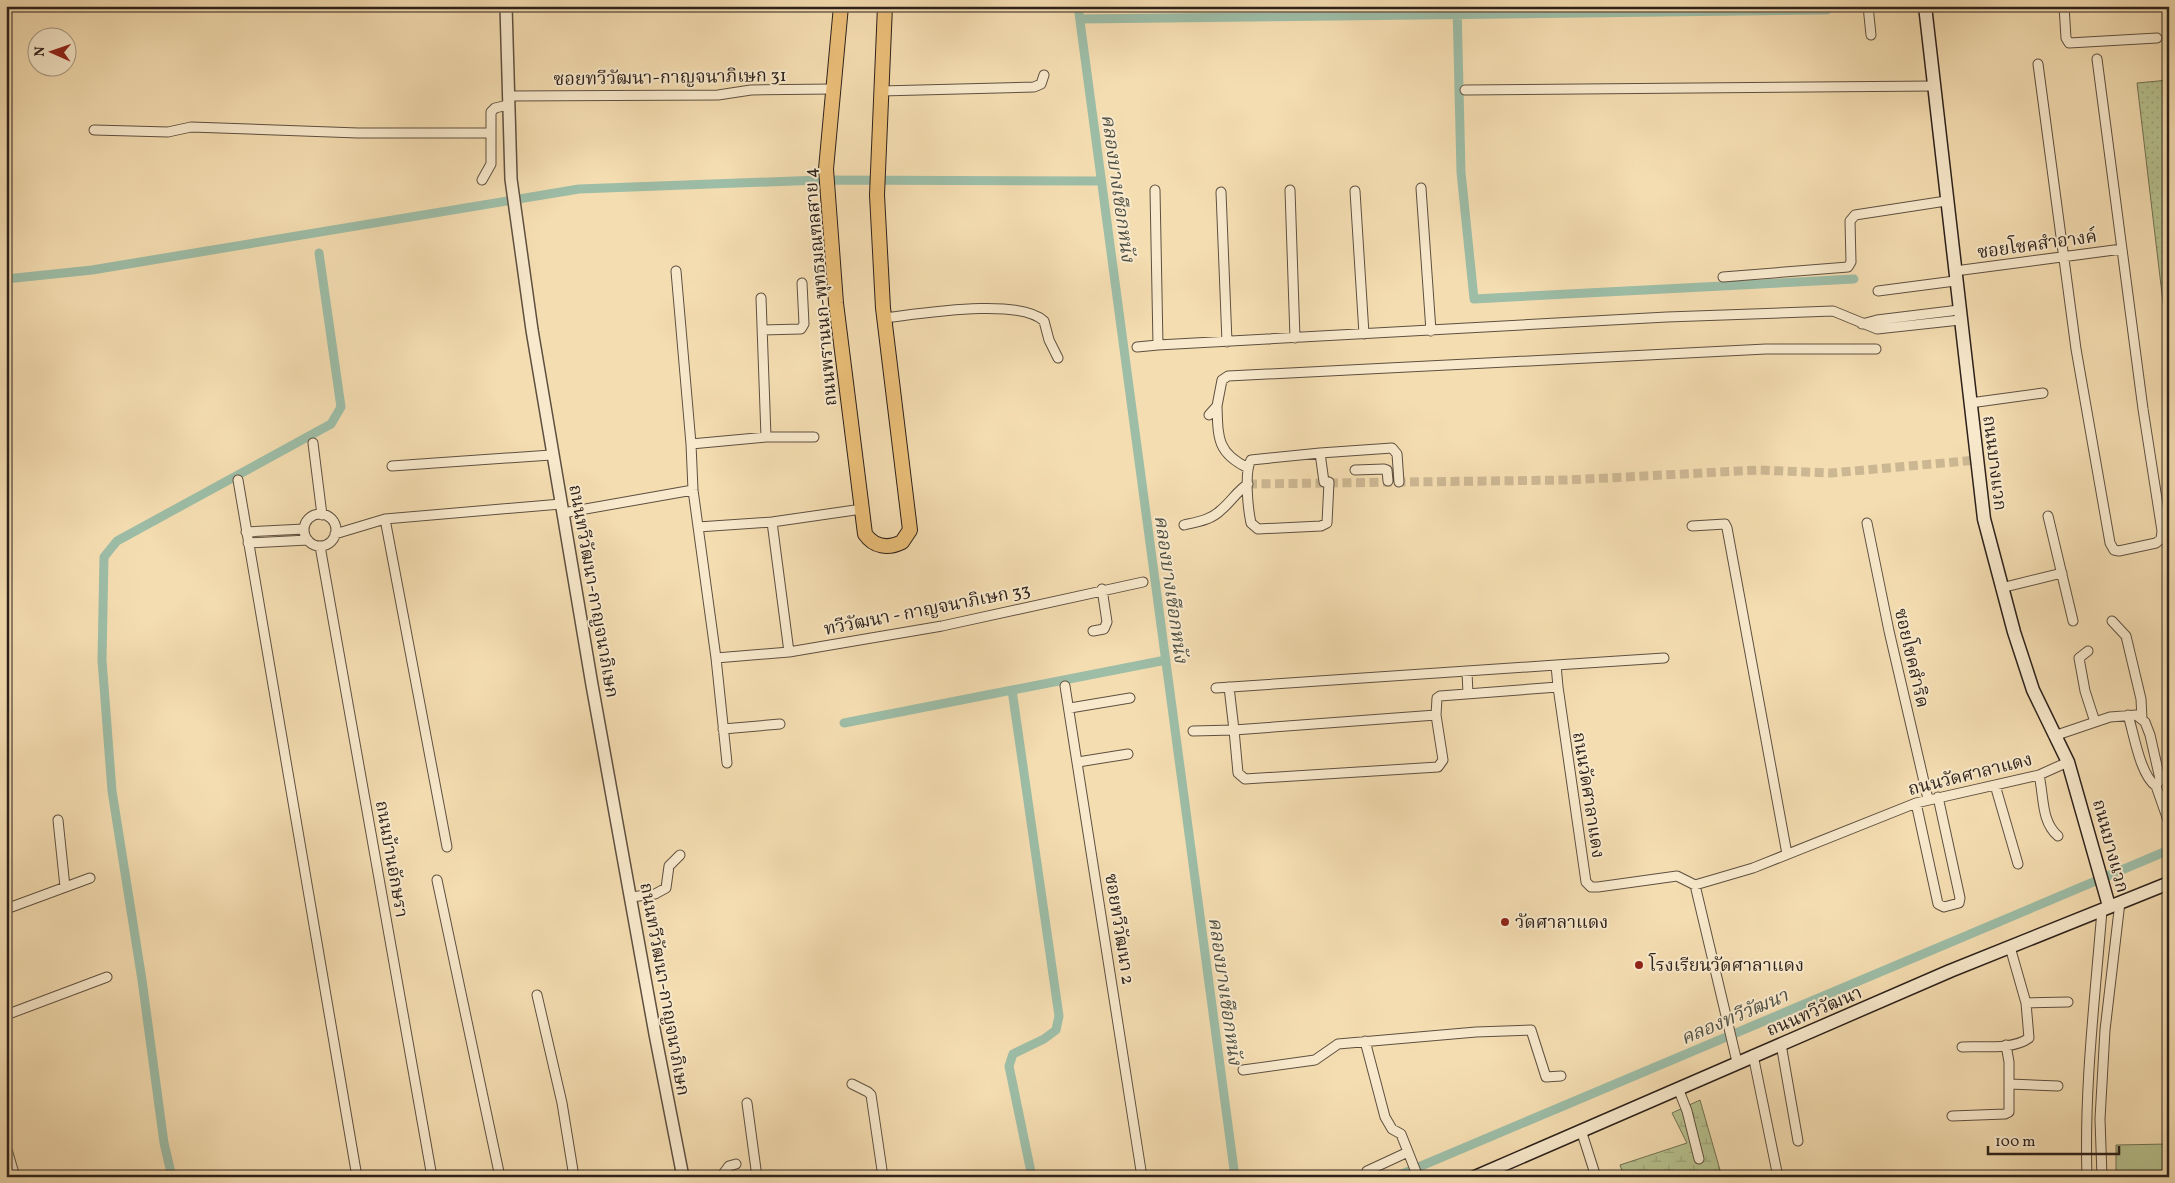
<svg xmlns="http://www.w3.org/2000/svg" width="2175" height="1183" font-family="Vollkorn,'Noto Serif Thai',serif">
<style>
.grass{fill:url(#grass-dots);stroke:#727255}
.wetland{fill:url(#wetland-marsh);stroke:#727255}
.park{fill:#b7c28f;stroke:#727255}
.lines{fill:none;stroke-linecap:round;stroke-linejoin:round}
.canal{stroke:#9dbda7;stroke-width:9}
.minor-tunnel{stroke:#ccb793;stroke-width:9;stroke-dasharray:9 4.5;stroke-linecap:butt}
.minor-casing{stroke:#5e5040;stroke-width:11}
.tertiary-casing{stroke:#5e5040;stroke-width:14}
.secondary-casing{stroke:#2c211b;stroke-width:15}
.primary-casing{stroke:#2c211b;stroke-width:16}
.minor{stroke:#f8e9cc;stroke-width:9}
.tertiary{stroke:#f8e9cc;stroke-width:11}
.secondary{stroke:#f8e9cc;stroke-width:12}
.primary{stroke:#eabe78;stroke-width:14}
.poi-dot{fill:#8f2418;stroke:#f8e9cc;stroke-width:2}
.labels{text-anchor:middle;stroke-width:4;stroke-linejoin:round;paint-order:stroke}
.street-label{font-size:18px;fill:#2c211b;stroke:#f8e9cc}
.poi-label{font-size:18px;fill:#2c211b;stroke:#f8e9cc;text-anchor:start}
.water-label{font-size:19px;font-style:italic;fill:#4e5045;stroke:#f8e9cc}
</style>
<defs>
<pattern id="grass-dots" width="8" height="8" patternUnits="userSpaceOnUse" patternTransform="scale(1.25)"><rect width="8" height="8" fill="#b7c28f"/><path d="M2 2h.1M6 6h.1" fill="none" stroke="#9ea67b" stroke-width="1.8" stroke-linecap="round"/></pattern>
<pattern id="wetland-marsh" width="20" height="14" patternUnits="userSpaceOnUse" patternTransform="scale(1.25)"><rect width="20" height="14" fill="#b7c28f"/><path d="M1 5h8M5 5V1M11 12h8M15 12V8" fill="none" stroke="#9ea67b"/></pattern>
</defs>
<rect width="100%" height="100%" fill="#f4ddb1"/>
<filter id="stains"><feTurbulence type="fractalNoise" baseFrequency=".004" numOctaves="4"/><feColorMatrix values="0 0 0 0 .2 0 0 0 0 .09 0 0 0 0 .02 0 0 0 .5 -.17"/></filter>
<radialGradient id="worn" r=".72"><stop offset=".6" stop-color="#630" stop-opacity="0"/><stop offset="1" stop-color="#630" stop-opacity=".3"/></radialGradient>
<path class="grass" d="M2169,80V353L2137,83Z"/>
<path class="wetland" d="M1700,1100L1722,1177H1624L1620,1165L1687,1143L1672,1113Z"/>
<path class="park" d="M2169,1144V1177H2116V1145Z"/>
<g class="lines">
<path class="canal" d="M1078,6L1235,1177
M1457,6L1461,172L1474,299L1854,279
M1080,19L1827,10
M6,279L92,270L579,189L820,180L1101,181
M1012,690L1059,1016L1056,1030L1044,1039L1013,1054L1009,1066L1032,1177
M844,723L1166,660
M172,1177L164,1143L142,980L112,791L102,660L104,557L117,541L331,424L341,407L319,253
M1395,1177L2169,850"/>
<path class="minor-tunnel" d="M1248,484L1568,480L1759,470L1831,473L1977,460"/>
<g class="minor-casing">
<path id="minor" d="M1868,6L1871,35
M2064,6L2066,38L2069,43L2157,38
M2038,64L2076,349L2110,543L2114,550L2119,551L2156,543L2161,539L2162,531L2143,409L2097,59
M1465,90L1935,86
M881,91L1034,87L1041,84L1044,75
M508,96L718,95L751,90L833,89
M94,130L168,132L191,127L358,133H490
M482,180L491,164V112L495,108L508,105
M1421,188L1431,331
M1155,190L1158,345L1667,317L1833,311L1877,329L1960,320
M1290,190L1295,338
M1355,191L1364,334
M1221,192L1227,342
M676,271L691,444L693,490L716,658L727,763
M1955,271L2122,249
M1723,277L1848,267L1851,262L1850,221L1855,215L1946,201
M1878,291L1955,281
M761,298L766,437
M884,318C919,314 1018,297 1044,321L1049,340L1058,358
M1862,324L1877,320L1959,310
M762,330L801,329L804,324L802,283
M1137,347L1158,345
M1970,403L2043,393
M1217,406C1218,438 1217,453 1248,468
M1209,415L1217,406L1222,380L1228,376L1766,349H1876
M313,443L322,515
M691,444L766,437H814
M1320,453L1392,448L1397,454L1399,482
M392,466L551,455
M1355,470L1384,469L1387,470L1388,481
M238,480L357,1177
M1324,482L1320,453L1251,460C1244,472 1248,509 1251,523L1258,529L1321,526L1327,523L1329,482
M563,513L693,490
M304 530a16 16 0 1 1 32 0a16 16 0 1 1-32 0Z
M2048,516L2073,621
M385,519L447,847
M772,522L789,652
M1867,523L1889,631L1928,799
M1184,525C1197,522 1211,520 1221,510C1231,502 1237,491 1248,484
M1692,526L1725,524L1727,528L1787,854
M698,527L772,522L862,509
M246,532L304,529
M335,534L385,519L561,504
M248,543L308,540
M320,546L432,1177
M2001,588L2062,573
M2112,621L2126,636L2141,699L2142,719
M1093,631L1104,629L1107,622L1102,589
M2088,651L2079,658L2085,691L2095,722
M716,658L789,652L942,626L1143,582
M1556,665L1664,658
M1467,672L1468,694
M1065,686L1142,1177
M1229,687L1234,730L1436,715
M1216,688L1556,665L1558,687
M1070,708L1130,698
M2128,715C2134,734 2140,775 2156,786
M723,729L780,724
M1193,731L1234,730L1238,773L1245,779L1438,767L1443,760L1436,715L1437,698L1440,696L1558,687L1586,882L1591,887H1598L1677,876L1695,885L1753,868L1916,803L2039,775L2068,762
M2054,736L2110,717L2136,715L2145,722L2150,735L2160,779L2156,786L2169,823
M1078,762L1128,754
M2039,775C2044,796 2041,822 2058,836
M1995,785L2018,864
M1916,803L1938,904L1944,907L1959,903L1960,898L1938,797
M58,820L65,887
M437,880L500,1177
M1695,885L1737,1062
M631,897L655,894L666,888L669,866L680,855
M6,909L90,878
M537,995L562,1103L574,1177
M2026,1003L2068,1002
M6,1015L107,977
M1365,1041L1385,1117L1392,1129L1401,1134L1418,1177
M1781,1044L1798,1141
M1962,1047C1981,1046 2013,1050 2029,1038L2026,1003L2010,947
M1753,1055L1778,1177
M1243,1070L1315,1060L1338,1044L1476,1032L1531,1030L1546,1077L1561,1076
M852,1084L868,1092L871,1095L883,1177
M2010,1084L2058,1086
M1678,1088L1687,1111L1699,1159
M747,1103L757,1177
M1952,1116L2005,1114L2009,1112V1062L2006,1045
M1581,1130L1596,1177
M6,1146L15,1177
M1367,1171L1408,1152
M721,1177L729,1166L736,1164
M2087,1177C2084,1087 2095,999 2102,910
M2102,1177L2100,1119L2105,1030L2120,902"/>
</g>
<g class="tertiary-casing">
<path id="tertiary" d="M506,6L511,179L532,330L592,685L655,1034L683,1177"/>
</g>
<g class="secondary-casing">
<path id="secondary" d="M1925,6L1984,519L2014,632L2033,690L2068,762L2109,906
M1475,1177L1950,971L2169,883"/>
</g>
<g class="primary-casing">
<path id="primary" d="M841,6L826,169L836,303L865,534C874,547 888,549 902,542L910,530L883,308L877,195L885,6"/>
</g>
<use href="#minor" class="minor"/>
<use href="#tertiary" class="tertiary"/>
<use href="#secondary" class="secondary"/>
<use href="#primary" class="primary"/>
</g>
<g class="poi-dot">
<circle cx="1505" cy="922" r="5"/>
<circle cx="1639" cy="965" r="5"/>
</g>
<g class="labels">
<g class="street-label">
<text transform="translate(670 77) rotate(-1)" y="6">ซอยทวีวัฒนา-กาญจนาภิเษก 31</text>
<text transform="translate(2037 244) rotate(-8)" y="6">ซอยโชคสำอางค์</text>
<text transform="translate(820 287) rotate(-95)" y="6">ถนนพรานนก-พุทธมณฑลสาย 4</text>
<text transform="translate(1995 463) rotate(83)" y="6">ถนนบางแวก</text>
<text transform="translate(594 591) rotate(80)" y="6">ถนนทวีวัฒนา-กาญจนาภิเษก</text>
<text transform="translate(927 609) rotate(-11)" y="6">ทวีวัฒนา - กาญจนาภิเษก 33</text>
<text transform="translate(1912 658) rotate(77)" y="6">ซอยโชคสำริด</text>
<text transform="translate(1970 774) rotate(-14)" y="6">ถนนวัดศาลาแดง</text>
<text transform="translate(1589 795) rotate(81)" y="6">ถนนวัดศาลาแดง</text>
<text transform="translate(2111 846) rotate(75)" y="6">ถนนบางแวก</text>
<text transform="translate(392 859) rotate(80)" y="6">ถนนบ้านอักษรา</text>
<text transform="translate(1120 929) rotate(81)" y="6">ซอยทวีวัฒนา 2</text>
<text transform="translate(665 989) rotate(80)" y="6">ถนนทวีวัฒนา-กาญจนาภิเษก</text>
<text transform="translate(1814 1011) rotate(-23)" y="6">ถนนทวีวัฒนา</text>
</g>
<g class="poi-label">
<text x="1515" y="928">วัดศาลาแดง</text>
<text x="1649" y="971">โรงเรียนวัดศาลาแดง</text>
</g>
<g class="water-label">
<text transform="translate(1119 188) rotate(82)" y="7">คลองบางเชือกหนัง</text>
<text transform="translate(1172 589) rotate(82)" y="7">คลองบางเชือกหนัง</text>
<text transform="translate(1226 991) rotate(82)" y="7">คลองบางเชือกหนัง</text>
<text transform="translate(1734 1016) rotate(-23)" y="7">คลองทวีวัฒนา</text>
</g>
</g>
<rect width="2175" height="1183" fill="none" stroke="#f4ddb1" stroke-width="25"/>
<rect x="8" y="8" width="2160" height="1168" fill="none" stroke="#2c211b" stroke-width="2.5"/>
<rect x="12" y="12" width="2150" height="1158" fill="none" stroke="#2c211b"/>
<g transform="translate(52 52) rotate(272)"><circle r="24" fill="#f8e9cc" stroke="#a69985"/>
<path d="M0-4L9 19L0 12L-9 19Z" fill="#8f2418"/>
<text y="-8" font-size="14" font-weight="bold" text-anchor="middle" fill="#2c211b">N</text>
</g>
<path d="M1988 1146v8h131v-8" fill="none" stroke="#2c211b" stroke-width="2.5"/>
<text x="1995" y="1146" font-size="15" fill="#2c211b" stroke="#f8e9cc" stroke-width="4" paint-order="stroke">100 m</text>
<rect width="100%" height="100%" filter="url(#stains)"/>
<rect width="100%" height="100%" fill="url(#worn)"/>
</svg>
